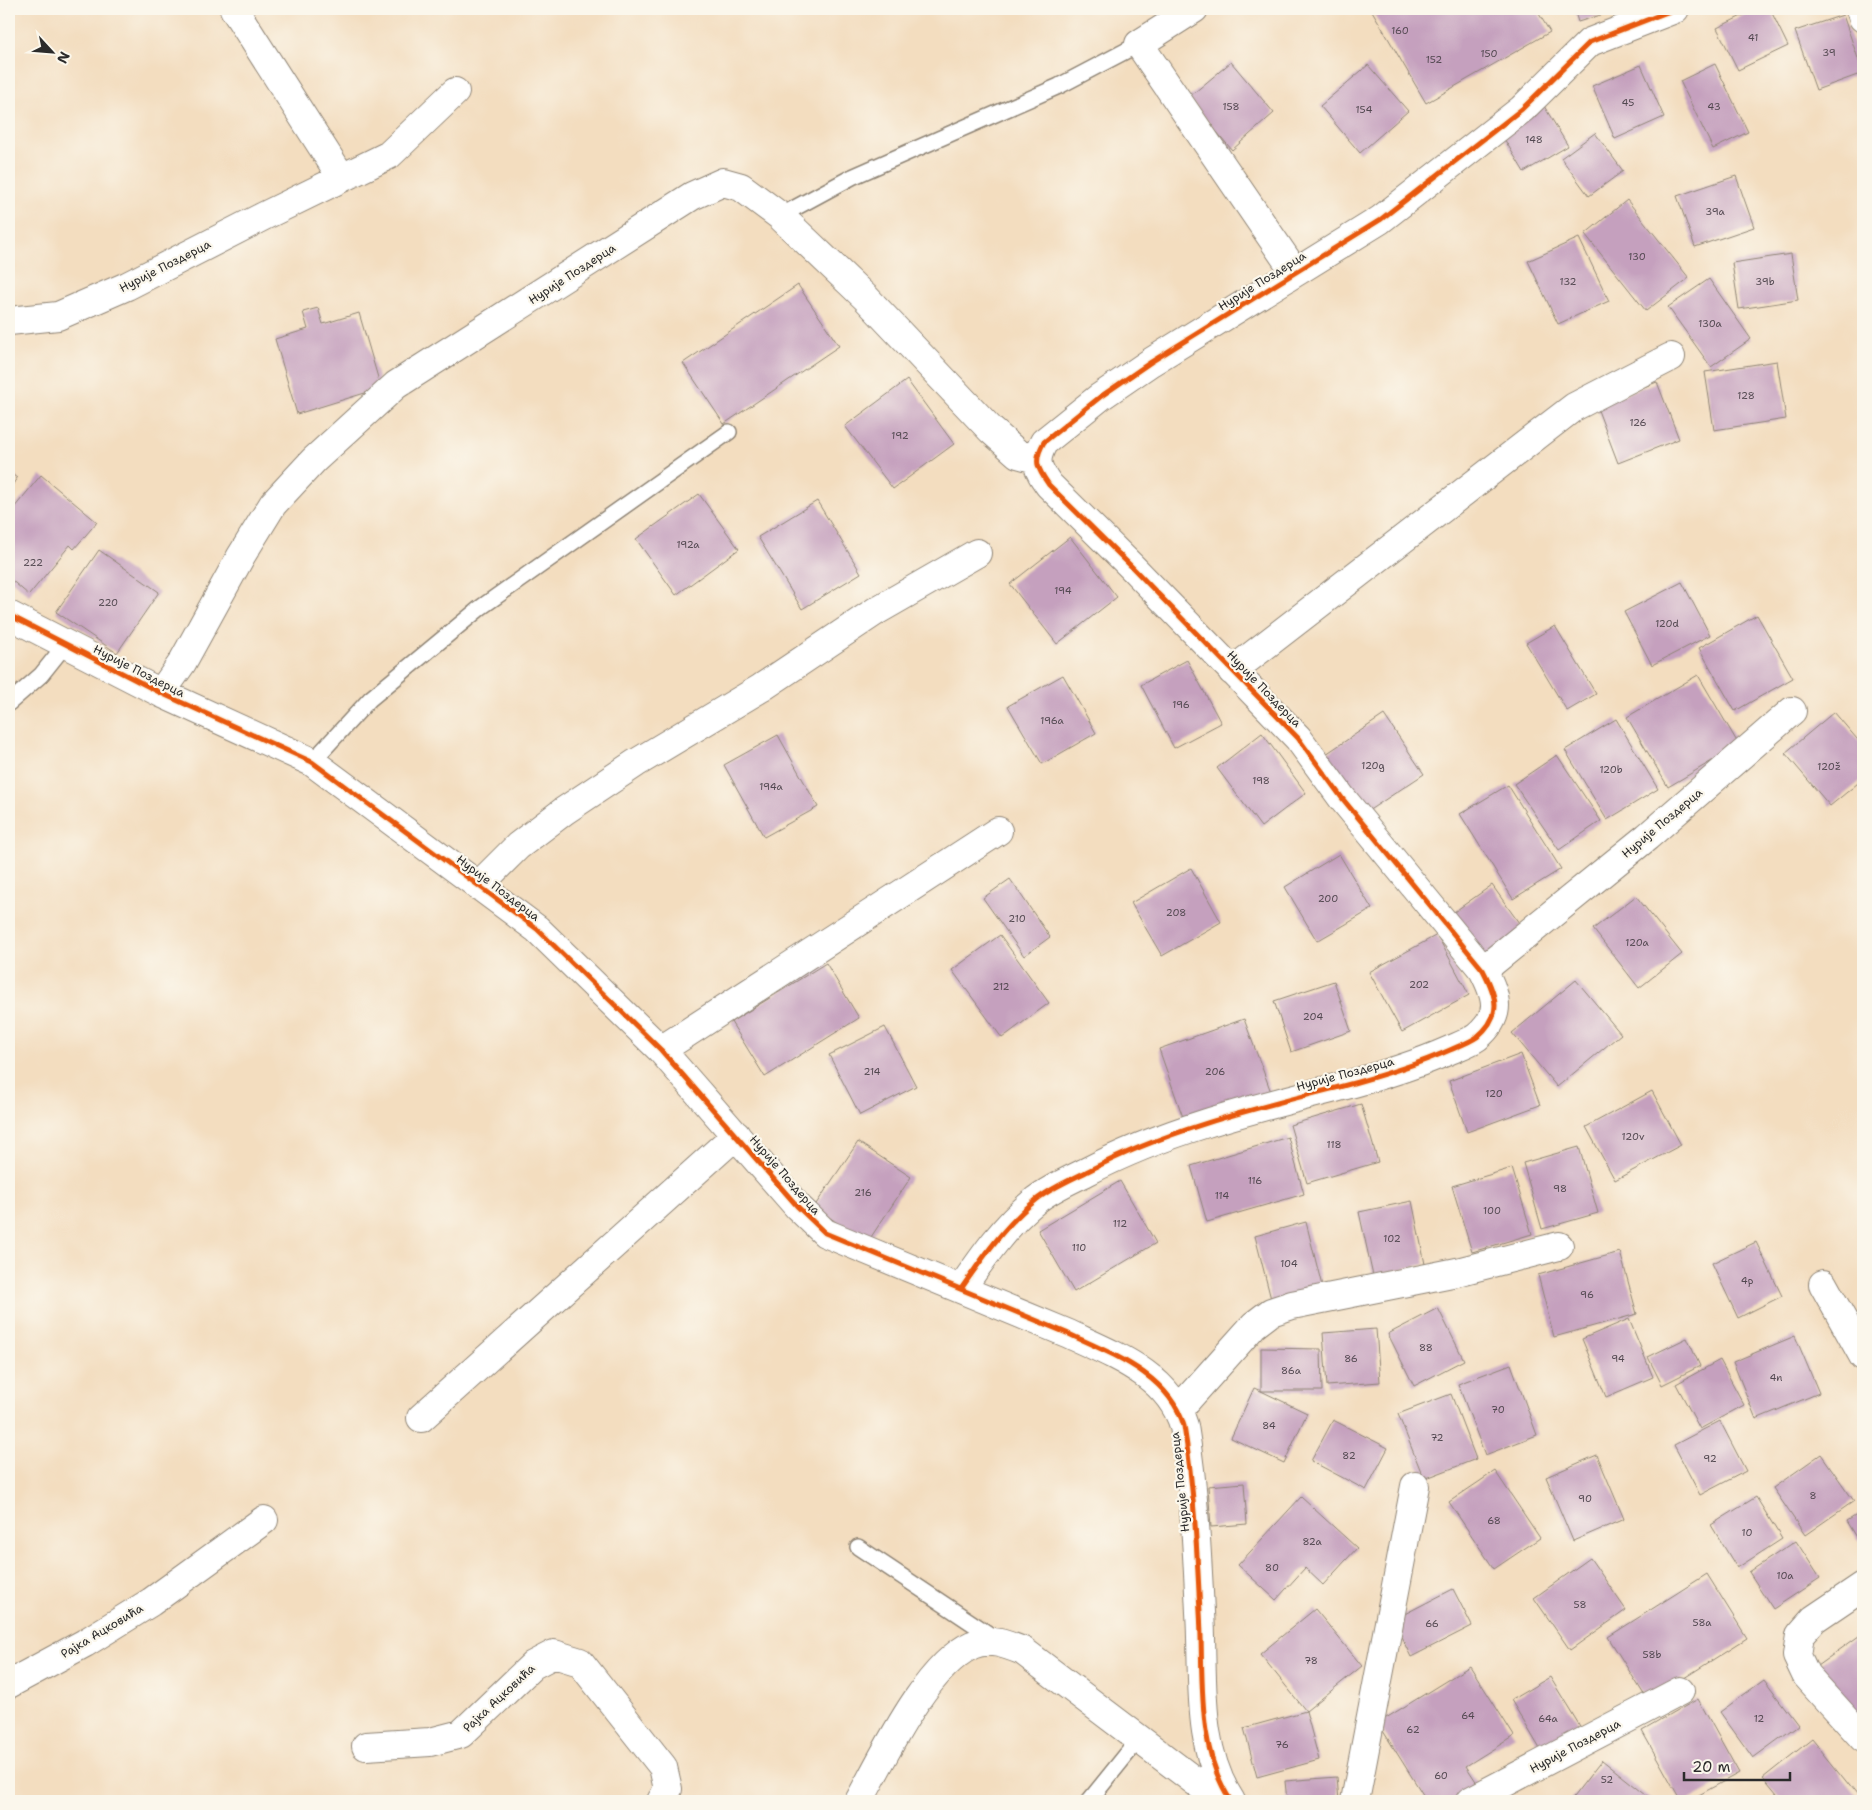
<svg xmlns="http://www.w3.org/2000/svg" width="1872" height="1810" font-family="'Shantell Sans',sans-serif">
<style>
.building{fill:#c5a0be}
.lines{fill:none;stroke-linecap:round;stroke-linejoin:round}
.service-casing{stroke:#8f8475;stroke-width:18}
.minor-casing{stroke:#8f8475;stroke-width:30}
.service{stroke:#fff;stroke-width:15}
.minor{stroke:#fff;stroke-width:28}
.cycleway-casing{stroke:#fbf7ec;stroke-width:8}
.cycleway{stroke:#e8590c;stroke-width:5}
.labels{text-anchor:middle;stroke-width:4.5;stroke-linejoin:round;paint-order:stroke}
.number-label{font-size:10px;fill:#524850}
.street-label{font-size:12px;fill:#2b2b2b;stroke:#fbf7ec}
</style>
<rect width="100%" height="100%" fill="#fbf7ec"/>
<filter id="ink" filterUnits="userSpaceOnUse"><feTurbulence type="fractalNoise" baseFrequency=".02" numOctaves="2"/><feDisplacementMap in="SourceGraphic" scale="10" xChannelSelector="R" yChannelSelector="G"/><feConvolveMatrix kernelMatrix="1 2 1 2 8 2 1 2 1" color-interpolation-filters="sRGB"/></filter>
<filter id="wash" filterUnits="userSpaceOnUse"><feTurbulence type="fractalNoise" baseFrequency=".0096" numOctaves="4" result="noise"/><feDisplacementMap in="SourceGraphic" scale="20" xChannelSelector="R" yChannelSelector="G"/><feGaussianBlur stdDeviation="1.12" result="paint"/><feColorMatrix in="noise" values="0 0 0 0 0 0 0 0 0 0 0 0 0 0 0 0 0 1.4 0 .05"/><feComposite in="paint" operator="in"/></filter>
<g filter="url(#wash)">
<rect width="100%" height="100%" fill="#f3ddbf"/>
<g id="blocks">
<path class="building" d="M1371,9H1536L1550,32L1426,103Z
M1574,9H1620L1578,22Z
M1756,9H1770L1788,46L1738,70L1717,28Z
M1843,15L1863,73L1816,90L1795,31Z
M1231,62L1274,113L1232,150L1188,98Z
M1715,64L1748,132L1713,149L1680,81Z
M1368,65L1408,111L1360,153L1320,106Z
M1641,65L1664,117L1615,139L1592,86Z
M1544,106L1568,146L1524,172L1500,132Z
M1595,133L1623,171L1589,196L1561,158Z
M1736,176L1754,227L1695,247L1677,196Z
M1627,200L1689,278L1646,311L1585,234Z
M1579,238L1609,301L1558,324L1528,261Z
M1791,254L1798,300L1739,309L1732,263Z
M1709,279L1751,339L1711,367L1668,307Z
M798,285L839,346L724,424L683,363Z
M318,308L323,324L359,313L381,388L297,414L275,339L308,329L303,312Z
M1777,361L1786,419L1714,430L1705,372Z
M907,380L954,444L893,489L845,426Z
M1657,382L1679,439L1618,463L1596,405Z
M9,472L17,478L9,490Z
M41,475L97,522L74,549L70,545L29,595L9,578V514Z
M699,494L739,549L676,595L636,539Z
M817,501L861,573L802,609L758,537Z
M1070,537L1117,597L1057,644L1010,584Z
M99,550L159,592L117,653L56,612Z
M1682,582L1710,635L1652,665L1624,612Z
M1757,615L1793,678L1735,711L1699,648Z
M1555,626L1596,694L1567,711L1526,643Z
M1187,660L1221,723L1174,748L1141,685Z
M1063,675L1096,733L1042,764L1008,706Z
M1698,675L1739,745L1668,787L1627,717Z
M1834,712L1863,746V779L1830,806L1785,753Z
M1384,715L1424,774L1362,815L1323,756Z
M1616,719L1658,789L1607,820L1565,750Z
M1262,733L1306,793L1261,827L1217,768Z
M778,735L818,807L764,837L724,765Z
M1557,755L1601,821L1559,850L1514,784Z
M1508,785L1561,869L1513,899L1460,814Z
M1339,854L1372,909L1317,941L1285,887Z
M1191,868L1221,922L1162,956L1131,903Z
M1010,879L1050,937L1024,956L983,898Z
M1492,885L1524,930L1478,962L1447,917Z
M1636,896L1682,954L1639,988L1593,929Z
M1000,935L1049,1003L1002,1038L952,970Z
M1437,935L1469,995L1402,1032L1369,972Z
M826,963L859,1018L765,1077L731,1022Z
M1576,980L1621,1034L1557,1087L1512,1033Z
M1334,981L1351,1031L1291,1052L1274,1001Z
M1244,1019L1271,1092L1185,1123L1159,1049Z
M885,1027L916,1086L860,1115L829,1055Z
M1521,1054L1540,1105L1467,1132L1449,1081Z
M1652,1091L1681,1145L1615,1180L1586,1127Z
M1361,1104L1378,1162L1307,1183L1290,1125Z
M1288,1137L1304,1194L1207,1222L1191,1166Z
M858,1142L911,1177L867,1243L814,1207Z
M1579,1147L1598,1213L1542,1229L1523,1163Z
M1512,1168L1532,1234L1472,1252L1452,1186Z
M1120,1181L1156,1243L1074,1292L1038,1230Z
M1412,1201L1425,1264L1373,1276L1359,1212Z
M1306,1222L1323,1290L1272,1303L1255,1236Z
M1756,1242L1782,1296L1738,1318L1712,1263Z
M1620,1252L1637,1314L1554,1337L1538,1275Z
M1438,1308L1464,1360L1414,1386L1388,1334Z
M1629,1319L1653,1377L1606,1397L1582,1339Z
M1376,1329L1380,1382L1327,1386L1323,1333Z
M1795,1336L1819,1393L1756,1419L1733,1362Z
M1687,1338L1700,1366L1662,1385L1648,1357Z
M1261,1348L1321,1349L1322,1391H1261L1307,1413L1284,1463L1231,1438L1254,1388L1261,1391Z
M1720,1360L1744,1405L1700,1429L1676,1384Z
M1511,1364L1537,1435L1485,1455L1458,1384Z
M1451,1394L1476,1459L1424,1479L1398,1414Z
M1333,1420L1388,1448L1366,1490L1311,1461Z
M1720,1421L1746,1471L1700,1495L1674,1445Z
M1821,1454L1854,1501L1805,1535L1773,1488Z
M1597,1455L1624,1519L1573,1541L1546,1477Z
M1495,1471L1540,1538L1494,1569L1449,1502Z
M1244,1483L1247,1524L1211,1527L1208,1486Z
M1301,1497L1357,1548L1323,1585L1305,1568L1276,1600L1238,1565Z
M1756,1497L1782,1539L1737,1568L1711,1525Z
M1863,1511V1547L1847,1521Z
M1796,1541L1820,1578L1773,1609L1749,1572Z
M1590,1558L1626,1610L1570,1650L1534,1598Z
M1707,1574L1747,1638L1648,1701L1608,1637Z
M1453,1589L1472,1626L1411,1657L1393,1620Z
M1315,1609L1362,1666L1306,1711L1260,1654Z
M1863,1633V1732L1817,1666Z
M1470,1666L1514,1736L1466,1766L1479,1786L1456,1801H1427L1378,1723Z
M1550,1677L1586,1736L1546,1759L1511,1700Z
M1764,1680L1798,1725L1753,1758L1720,1712Z
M1698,1699L1739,1773L1688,1801H1681L1642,1731Z
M1306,1711L1319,1760L1257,1777L1244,1728Z
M1812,1739L1862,1801H1782L1763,1778Z
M1602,1760L1651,1799L1649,1801H1570Z
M1337,1777L1339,1801H1287L1285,1781Z"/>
</g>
</g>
<g filter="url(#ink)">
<use href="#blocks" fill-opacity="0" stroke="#8f8475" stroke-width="1"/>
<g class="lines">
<g class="service-casing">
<path id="service" d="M780,216L852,177L1059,86L1139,44
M9,703L41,675L65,645
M312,762L370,699L480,608L729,432
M858,1547L996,1639
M1089,1801L1139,1739"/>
</g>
<g class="minor-casing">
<path id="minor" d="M234,9L342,178
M1194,9L1139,44L1295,272
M1860,9L1863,18
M9,321L58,316L127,286L264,216L389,155L455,92
M9,615L161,693L312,762L537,929L661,1050L798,1207L825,1233L1069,1334C1114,1355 1169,1375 1184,1426C1194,1488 1197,1550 1200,1612C1204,1674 1195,1747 1231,1801
M1232,671L1574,407L1671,357
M161,693L182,663L241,556L273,504L314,460L396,385L692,196L723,182L741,187L780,216L866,298L991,430L1018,454L1036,459
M478,886L518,846L564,811L636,763L761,688L876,611L977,553
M1483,970L1647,837L1792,711
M661,1050L998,831
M1823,1284L1863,1356
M961,1289C983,1257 1005,1225 1036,1200C1051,1188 1070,1180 1086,1172C1166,1130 1252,1109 1339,1087C1377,1077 1414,1066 1450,1050C1459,1046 1470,1042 1477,1037C1503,1015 1497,997 1483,970L1342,798L1298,738L1131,566L1049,485C1037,468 1033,461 1044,442L1100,397L1151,362L1380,220L1522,109L1590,42L1675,9
M1179,1409L1254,1325L1271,1312L1292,1305L1457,1272L1559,1246
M421,1418L736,1135
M1863,1586L1814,1619L1800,1635L1797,1656L1806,1675L1863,1738
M9,1684L85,1643L151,1602L264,1520
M366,1746L430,1742L461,1734L533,1665L554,1654L580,1662L663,1767L668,1789L661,1801
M859,1801C884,1756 925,1667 972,1645C989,1637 1008,1645 1023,1651L1221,1801
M1355,1801L1415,1486
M1470,1801L1680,1691"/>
</g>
<use href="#service" class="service"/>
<use href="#minor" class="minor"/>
<g class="cycleway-casing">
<path id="cycleway" d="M9,615L161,693L312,762L537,929L661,1050L798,1207L825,1233L1069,1334C1114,1355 1169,1375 1184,1426C1194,1488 1197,1550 1200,1612C1204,1674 1195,1747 1231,1801
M961,1289C983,1257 1005,1225 1036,1200C1051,1188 1070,1180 1086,1172C1166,1130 1252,1109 1339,1087C1377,1077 1414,1066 1450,1050C1459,1046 1470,1042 1477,1037C1503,1015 1497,997 1483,970L1342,798L1298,738L1131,566L1049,485C1037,468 1033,461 1044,442L1100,397L1151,362L1380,220L1522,109L1590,42L1675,9"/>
</g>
<use href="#cycleway" class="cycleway"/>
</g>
</g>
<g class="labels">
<g class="number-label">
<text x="1400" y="34">160</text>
<text x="1753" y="41">41</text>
<text x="1829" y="56">39</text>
<text x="1489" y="57">150</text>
<text x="1434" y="63">152</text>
<text x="1628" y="106">45</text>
<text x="1231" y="110">158</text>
<text x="1714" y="110">43</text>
<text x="1364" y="113">154</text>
<text x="1534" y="143">148</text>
<text x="1715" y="215">39a</text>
<text x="1637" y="260">130</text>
<text x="1568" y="285">132</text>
<text x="1765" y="285">39b</text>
<text x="1710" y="327">130a</text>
<text x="1746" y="399">128</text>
<text x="1638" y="426">126</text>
<text x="900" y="439">192</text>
<text x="688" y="548">192a</text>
<text x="33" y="566">222</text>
<text x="1063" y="594">194</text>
<text x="108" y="606">220</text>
<text x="1667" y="627">120d</text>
<text x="1181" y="708">196</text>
<text x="1052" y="724">196a</text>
<text x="1373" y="769">120g</text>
<text x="1829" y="770">120ž</text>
<text x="1611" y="773">120b</text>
<text x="1261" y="784">198</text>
<text x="771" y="790">194a</text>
<text x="1328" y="902">200</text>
<text x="1176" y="916">208</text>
<text x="1017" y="922">210</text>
<text x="1637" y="946">120a</text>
<text x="1419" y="988">202</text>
<text x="1001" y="990">212</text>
<text x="1313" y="1020">204</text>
<text x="872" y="1075">214</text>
<text x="1215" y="1075">206</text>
<text x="1494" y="1097">120</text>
<text x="1633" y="1140">120v</text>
<text x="1334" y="1148">118</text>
<text x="1255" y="1184">116</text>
<text x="1560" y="1192">98</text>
<text x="863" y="1196">216</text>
<text x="1222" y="1199">114</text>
<text x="1492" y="1214">100</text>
<text x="1120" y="1227">112</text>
<text x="1392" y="1242">102</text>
<text x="1079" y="1251">110</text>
<text x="1289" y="1267">104</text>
<text x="1747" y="1284">4p</text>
<text x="1587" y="1298">96</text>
<text x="1426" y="1351">88</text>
<text x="1351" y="1362">86</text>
<text x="1618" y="1362">94</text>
<text x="1291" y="1374">86a</text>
<text x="1776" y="1381">4n</text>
<text x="1498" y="1413">70</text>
<text x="1269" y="1429">84</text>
<text x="1437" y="1441">72</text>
<text x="1349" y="1459">82</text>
<text x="1710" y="1462">92</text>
<text x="1813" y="1499">8</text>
<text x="1585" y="1502">90</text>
<text x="1494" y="1524">68</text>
<text x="1747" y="1536">10</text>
<text x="1312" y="1545">82a</text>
<text x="1272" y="1571">80</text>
<text x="1785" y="1579">10a</text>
<text x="1580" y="1608">58</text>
<text x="1702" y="1626">58a</text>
<text x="1432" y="1627">66</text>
<text x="1652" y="1658">58b</text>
<text x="1311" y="1664">78</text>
<text x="1468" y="1719">64</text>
<text x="1548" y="1722">64a</text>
<text x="1759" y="1722">12</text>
<text x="1413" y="1733">62</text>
<text x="1282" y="1748">76</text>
<text x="1441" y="1779">60</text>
<text x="1607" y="1783">52</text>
</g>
<g class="street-label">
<text transform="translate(165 266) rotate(-27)" y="4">Нурије Поздерца</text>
<text transform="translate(572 274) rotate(-33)" y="4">Нурије Поздерца</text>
<text transform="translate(1262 281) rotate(-32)" y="4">Нурије Поздерца</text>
<text transform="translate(139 671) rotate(27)" y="4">Нурије Поздерца</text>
<text transform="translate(1264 689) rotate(46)" y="4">Нурије Поздерца</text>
<text transform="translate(1662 823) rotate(-40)" y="4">Нурије Поздерца</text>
<text transform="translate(498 888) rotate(37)" y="4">Нурије Поздерца</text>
<text transform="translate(1345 1074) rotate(-15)" y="4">Нурије Поздерца</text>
<text transform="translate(785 1175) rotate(49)" y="4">Нурије Поздерца</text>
<text transform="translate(1180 1482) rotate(-96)" y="4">Нурије Поздерца</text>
<text transform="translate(102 1631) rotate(-31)" y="4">Рајка Ацковића</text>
<text transform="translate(499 1698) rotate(-43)" y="4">Рајка Ацковића</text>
<text transform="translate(1575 1746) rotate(-28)" y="4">Нурије Поздерца</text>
</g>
</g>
<rect width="1872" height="1810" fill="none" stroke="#fbf7ec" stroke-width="30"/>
<g transform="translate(52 52) rotate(116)" stroke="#fbf7ec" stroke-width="4" paint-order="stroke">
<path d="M0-4L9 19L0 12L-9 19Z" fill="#2b2b2b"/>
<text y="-8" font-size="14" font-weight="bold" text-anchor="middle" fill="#2b2b2b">N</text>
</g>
<path d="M1684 1772v8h106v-8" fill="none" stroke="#2b2b2b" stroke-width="2.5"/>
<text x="1692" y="1772" font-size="15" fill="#2b2b2b" stroke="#fbf7ec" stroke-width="4" paint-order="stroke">20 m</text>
</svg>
